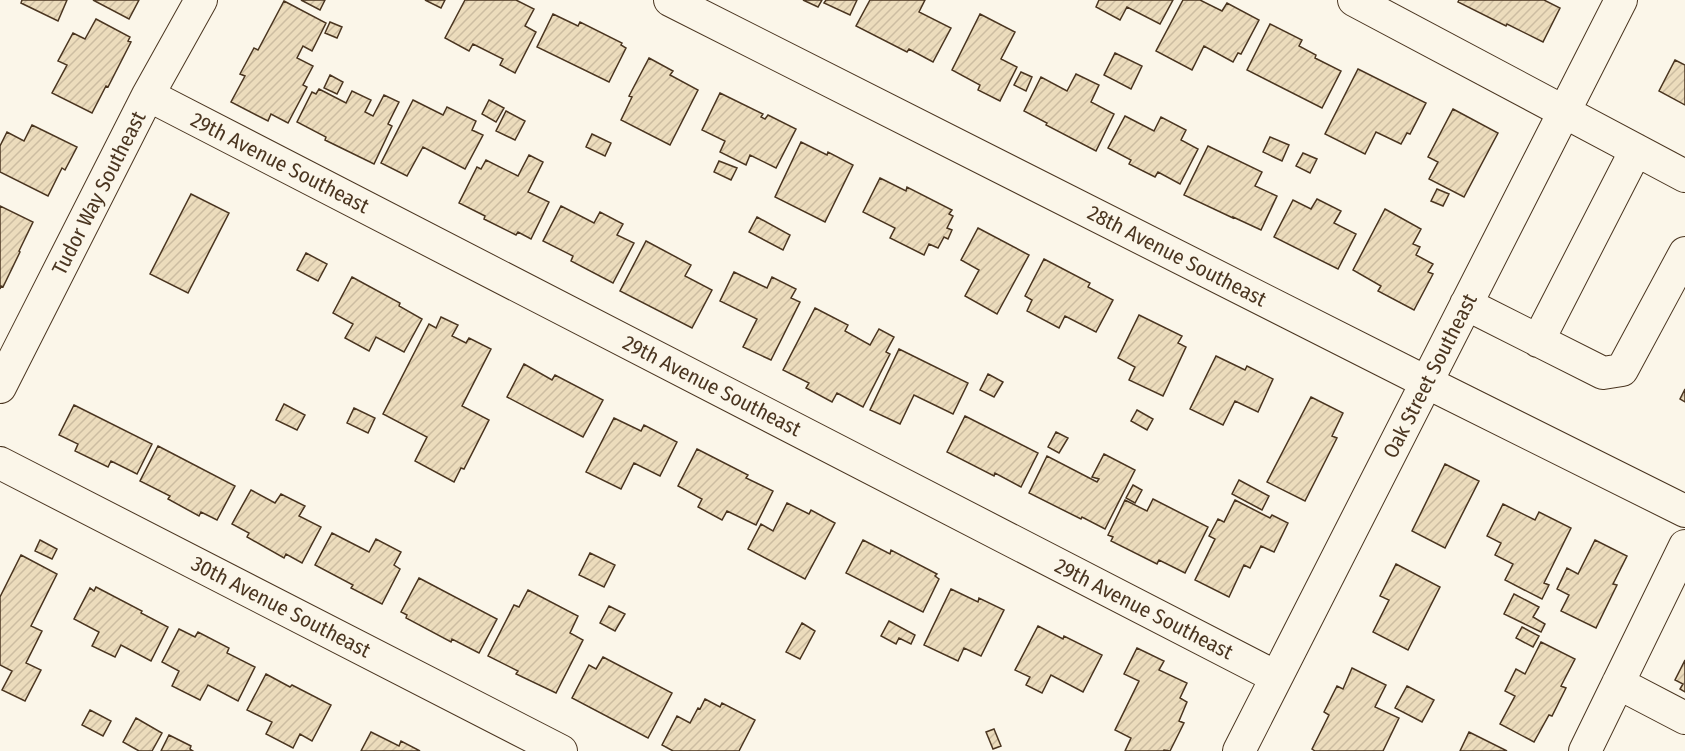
<svg xmlns="http://www.w3.org/2000/svg" width="1685" height="751" font-family="'Fira Sans Condensed',sans-serif">
<style>
.building{fill:url(#building-hatch);stroke:#4a3520;stroke-width:1.5}
.lines{fill:none;stroke-linecap:round;stroke-linejoin:round}
.minor-casing{stroke:#4a3520;stroke-width:34}
.minor{stroke:#fbf6e9;stroke-width:32}
.labels{text-anchor:middle;stroke-width:4.5;stroke-linejoin:round;paint-order:stroke}
.street-label{font-size:21px;fill:#4a3520;stroke:#fbf6e9}
</style>
<defs>
<pattern id="building-hatch" width="6" height="6" patternUnits="userSpaceOnUse" patternTransform="scale(1.5)"><rect width="6" height="6" fill="#ecdcbc"/><path d="M-1 1l2-2M0 6l6-6M5 7l2-2" fill="none" stroke="#ccbda1"/></pattern>
</defs>
<rect width="100%" height="100%" fill="#fbf6e9"/>
<path class="building" d="M22,0H67L58,21L21,3Z
M93,0H139L129,19Z
M301,0H325L320,10Z
M425,0H445L441,8Z
M465,0H516L534,9L525,26L536,32L515,73L500,65L503,59L473,44L469,51L445,38Z
M803,0H822L818,7Z
M826,0H857L850,15L824,3Z
M870,0H925L919,12L951,28L933,62L909,49L907,52L856,26Z
M1099,0H1173L1160,24L1127,7L1120,20L1096,7Z
M1183,0H1200L1222,11L1227,3L1259,20L1241,54L1238,53L1233,62L1204,46L1192,70L1156,51Z
M1459,0H1544L1560,8L1543,42L1507,24L1506,26L1458,2Z
M284,1L326,23L312,51L303,46L297,58L313,66L303,85L307,87L288,123L271,114L268,121L231,102L245,76L240,74L254,48L258,50Z
M553,14L578,26L580,22L622,43L621,45L626,48L609,82L537,47Z
M980,14L1015,32L1001,59L1017,67L1000,101L978,90L980,85L952,70Z
M96,19L130,37L128,41L131,42L108,87L106,86L92,113L52,93L67,65L58,61L73,33L85,39Z
M330,22L342,27L337,38L325,33Z
M1270,24L1302,40L1299,46L1316,55L1315,58L1341,71L1322,108L1247,70Z
M1115,53L1142,66L1131,89L1104,75Z
M649,58L673,71L670,75L698,90L670,145L621,120L632,97L629,96Z
M1675,60L1685,65V105L1659,91Z
M1358,69L1426,103L1410,134L1407,133L1401,144L1376,132L1365,154L1325,134Z
M1021,72L1032,77L1026,91L1014,85Z
M1076,74L1099,85L1091,102L1114,114L1096,151L1046,125L1047,123L1024,111L1041,77L1067,91Z
M330,75L343,82L337,94L324,88Z
M319,89L346,103L352,91L371,100L365,112L373,116L384,95L399,102L388,124L392,126L374,164L325,140L326,137L297,122L312,92L316,94Z
M720,93L763,114L761,117L765,119L768,115L796,129L776,168L750,155L746,165L720,152L725,141L702,130Z
M413,100L443,115L447,107L476,121L472,130L483,135L465,169L423,147L407,176L381,163Z
M489,100L504,108L496,122L482,114Z
M1453,109L1498,133L1464,197L1429,179L1438,162L1428,157Z
M506,111L525,121L515,140L496,131Z
M1125,116L1154,131L1161,117L1186,130L1181,140L1198,149L1180,184L1158,172L1155,177L1129,164L1131,160L1108,148Z
M32,125L77,147L65,170L62,168L48,196L0,172V146L7,132L24,141Z
M592,134L611,143L605,156L586,147Z
M1270,137L1289,145L1282,161L1263,152Z
M801,142L827,155L828,152L853,165L825,222L775,197Z
M1208,146L1262,172L1255,186L1277,196L1261,230L1233,217V218L1184,195Z
M1303,153L1317,159L1310,173L1296,166Z
M529,155L543,162L528,192L549,202L531,239L518,232L516,235L484,219L485,216L459,203L477,167L481,169L486,160L518,176Z
M719,161L737,168L731,180L714,172Z
M880,178L906,191L907,187L952,210L949,214L953,216L947,228L952,230L948,239L944,237L938,248L929,244L924,255L890,238L895,228L863,212Z
M1437,189L1449,194L1443,206L1431,201Z
M191,194L229,213L188,293L150,274Z
M1317,199L1341,211L1334,223L1356,234L1338,269L1274,237L1293,200L1311,209Z
M0,206L33,222L19,251L20,252L3,287L1,286L0,289Z
M561,206L594,223L600,212L623,224L617,235L634,243L613,283L571,261L573,256L543,241Z
M1385,209L1421,229L1413,244L1420,247L1416,255L1433,264L1428,272L1433,274L1414,310L1378,291L1381,286L1353,270Z
M757,217L790,235L783,250L749,232Z
M978,228L1029,255L997,314L965,296L979,270L961,260Z
M646,241L691,265L685,276L712,290L692,328L620,291Z
M306,253L327,264L318,281L297,270Z
M1044,259L1090,283L1088,287L1113,300L1096,332L1065,316L1059,328L1027,311L1032,300L1025,296Z
M734,272L767,288L772,277L796,289L791,298L800,302L771,360L743,347L757,319L720,301Z
M352,277L400,303L399,306L422,319L404,352L376,337L369,351L345,338L353,324L333,313Z
M815,308L848,325L845,331L870,345L879,329L894,337L886,352L890,354L863,407L837,393L832,402L806,388L809,383L783,370Z
M1139,315L1182,336L1178,343L1186,347L1163,396L1129,380L1135,367L1118,358Z
M441,317L458,325L452,336L466,343L469,338L491,349L462,406L489,420L464,469L461,468L454,482L415,461L427,437L383,414L429,324L436,328Z
M899,349L968,383L953,414L914,395L900,424L870,410Z
M1216,356L1245,370L1247,366L1273,379L1258,412L1235,401L1223,425L1190,409Z
M524,364L552,380L555,375L603,400L583,437L507,397Z
M988,374L1003,382L994,397L980,390Z
M1685,389V402L1680,399Z
M1311,397L1343,413L1332,436L1337,438L1305,501L1267,482Z
M284,404L305,415L297,430L276,420Z
M74,405L152,444L137,474L111,461L108,467L75,451L78,444L59,435Z
M354,408L375,418L368,433L347,423Z
M1137,410L1153,419L1147,430L1131,421Z
M965,416L1038,453L1021,487L995,473L994,476L947,452Z
M614,418L641,431L644,425L677,442L660,476L634,463L621,489L586,472Z
M1056,432L1068,438L1059,453L1048,447Z
M158,446L235,486L217,520L201,512L199,516L168,499L170,496L140,481Z
M697,449L748,475L746,478L773,491L756,525L727,511L722,520L698,507L702,499L678,486Z
M1104,454L1135,470L1105,529L1082,517L1081,519L1029,493L1047,456L1097,482L1099,479L1092,477Z
M1445,464L1479,481L1445,548L1412,531Z
M1239,480L1269,496L1262,510L1232,494Z
M1133,485L1142,490L1135,503L1126,498Z
M251,490L275,503L281,494L305,506L299,516L321,527L302,563L286,554L284,558L247,537L249,533L232,524Z
M1153,499L1208,527L1185,573L1159,560L1157,564L1111,541L1113,537L1108,535L1125,500L1147,511Z
M1235,500L1270,518L1272,515L1288,523L1274,552L1261,546L1250,568L1244,565L1229,597L1195,580L1215,539L1209,536L1218,519L1224,522Z
M787,503L809,514L811,510L835,523L805,579L748,549L761,524L773,531Z
M1503,504L1535,520L1539,512L1571,528L1544,583L1549,585L1542,599L1505,580L1513,564L1495,555L1501,543L1487,536Z
M332,533L369,552L376,539L401,552L394,565L400,569L382,604L351,588L353,585L315,565Z
M40,540L57,549L52,559L35,551Z
M863,540L890,554L891,550L937,574L935,576L939,579L923,612L846,573Z
M1595,540L1627,556L1613,584L1617,585L1596,628L1561,611L1569,595L1557,589L1567,568L1578,574Z
M590,553L615,565L604,587L579,575Z
M21,555L57,574L31,626L42,631L26,663L41,670L25,701L2,690L12,671L0,665V597Z
M1396,564L1440,587L1408,650L1373,632L1389,600L1380,596Z
M419,578L497,619L479,653L452,639L451,642L406,618L407,615L401,612Z
M96,587L142,611L141,613L168,627L151,661L121,645L115,657L92,646L99,632L74,619L90,588L94,591Z
M951,589L978,602L979,598L1004,610L981,656L964,648L958,661L924,645Z
M528,590L578,616L570,633L583,640L556,693L516,674L518,671L488,656L514,605L519,607Z
M1514,594L1539,607L1533,617L1545,624L1541,632L1504,614Z
M609,606L625,614L615,631L600,623Z
M889,621L915,635L911,644L899,638L896,644L881,636Z
M802,623L815,631L800,659L786,652Z
M1038,626L1063,639L1064,636L1102,655L1083,692L1051,675L1042,693L1026,685L1030,677L1015,670Z
M1522,627L1539,636L1533,647L1516,638Z
M179,629L195,637L198,632L229,648L227,653L255,667L238,701L208,685L200,700L172,686L179,671L162,662Z
M1541,642L1575,659L1561,686L1566,688L1552,716L1549,715L1534,742L1500,724L1515,696L1505,691L1516,669L1525,674Z
M1137,648L1164,661L1159,670L1187,683L1180,698L1187,702L1179,721L1184,723L1170,751L1164,750L1163,751H1125L1131,738L1115,730L1139,681L1124,674Z
M603,657L672,693L648,738L572,698L589,665L596,669Z
M1685,660V692L1680,689L1683,684L1675,680Z
M1352,668L1386,685L1375,707L1399,718L1383,751H1315L1312,749L1329,715L1324,712L1337,686L1343,689Z
M266,674L290,687L292,685L331,705L312,741L300,734L293,748L266,734L272,722L247,710Z
M1407,686L1434,700L1422,722L1395,708Z
M705,699L720,707L722,703L755,720L739,751H673L662,745L677,716L690,723L698,708L700,709Z
M90,710L111,721L103,736L82,725Z
M136,718L162,733L152,751H139L123,742Z
M994,729L1001,746L993,749L986,732Z
M371,732L399,746L401,741L420,751H361Z
M1469,732L1507,751H1460Z
M169,735L191,746L190,749L193,751H161Z"/>
<g class="lines">
<g class="minor-casing">
<path id="minor" d="M670,0L1426,382L1685,511
M1354,0L1685,176
M148,95L1276,677
M1466,304L1603,373L1622,370L1685,253
M1538,341L1636,150
M0,387L148,95L201,0
M0,463L561,751
M1618,683L1685,718
M1239,751L1621,0
M1585,751L1685,546"/>
</g>
<use href="#minor" class="minor"/>
</g>
<g class="labels">
<g class="street-label">
<text transform="translate(280 163) rotate(27)" y="7">29th Avenue Southeast</text>
<text transform="translate(99 193) rotate(-63)" y="7">Tudor Way Southeast</text>
<text transform="translate(1177 256) rotate(27)" y="7">28th Avenue Southeast</text>
<text transform="translate(1430 376) rotate(-63)" y="7">Oak Street Southeast</text>
<text transform="translate(712 386) rotate(27)" y="7">29th Avenue Southeast</text>
<text transform="translate(281 607) rotate(27)" y="7">30th Avenue Southeast</text>
<text transform="translate(1144 609) rotate(27)" y="7">29th Avenue Southeast</text>
</g>
</g>
</svg>
